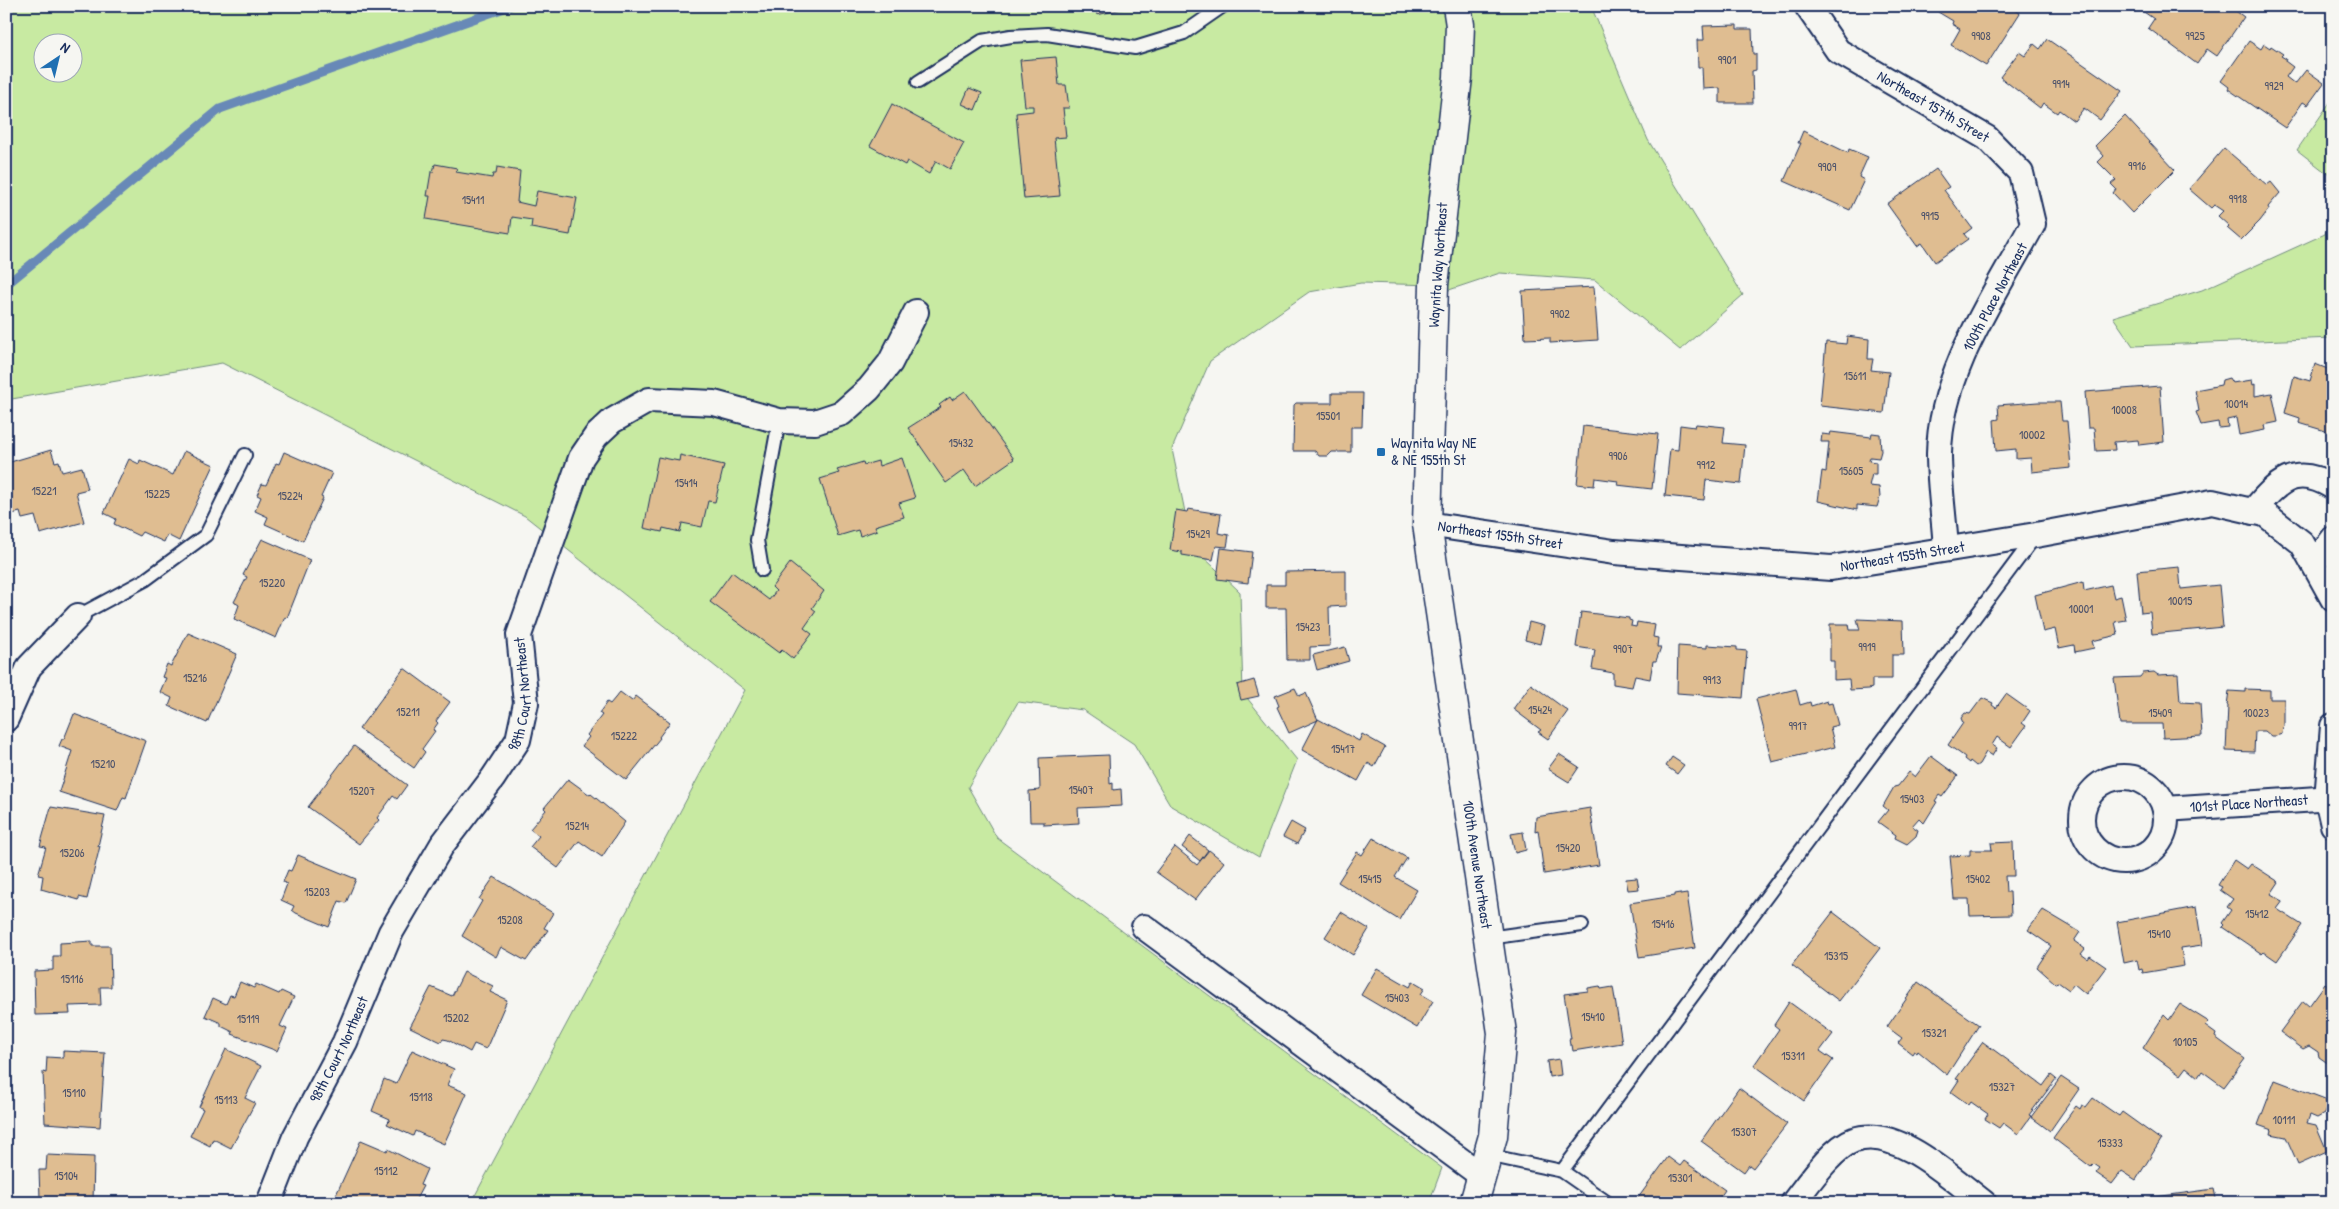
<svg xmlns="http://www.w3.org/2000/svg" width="2339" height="1209" font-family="'Patrick Hand',sans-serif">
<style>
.green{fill:#c8eaa2;stroke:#728c80;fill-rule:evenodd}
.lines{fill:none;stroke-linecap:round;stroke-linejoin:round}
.stream{stroke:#6789b7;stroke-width:9}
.building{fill:#dfbd91;stroke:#1b2f5e}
.lane-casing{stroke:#1b2f5e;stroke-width:16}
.street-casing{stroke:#1b2f5e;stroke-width:28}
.secondary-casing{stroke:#1b2f5e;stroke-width:31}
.lane{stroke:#f6f6f2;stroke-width:12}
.street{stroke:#f6f6f2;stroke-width:24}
.secondary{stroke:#f6f6f2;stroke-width:28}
.poi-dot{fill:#1f6fb2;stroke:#f6f6f2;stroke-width:2}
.labels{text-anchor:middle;stroke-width:4;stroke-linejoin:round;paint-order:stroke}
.number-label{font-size:12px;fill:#4c526b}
.street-label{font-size:15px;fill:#1b2f5e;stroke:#f6f6f2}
.poi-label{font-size:15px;fill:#1b2f5e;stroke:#f6f6f2;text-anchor:start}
</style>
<rect width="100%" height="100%" fill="#f6f6f2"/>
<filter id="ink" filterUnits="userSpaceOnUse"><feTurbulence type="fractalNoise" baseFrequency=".02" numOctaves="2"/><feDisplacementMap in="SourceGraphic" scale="10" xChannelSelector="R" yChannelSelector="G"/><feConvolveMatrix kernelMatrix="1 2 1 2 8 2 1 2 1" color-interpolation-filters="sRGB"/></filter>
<g filter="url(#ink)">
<path class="green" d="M6,6H1591L1648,140L1743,295L1680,350L1595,280L1500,273L1434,295V285L1361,283L1309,292L1210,361L1172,449L1192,546L1240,592L1243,693L1297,760L1259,857L1171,806L1134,744L1083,710L1018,702L968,787L997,838L1442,1168L1429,1203H471L745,690L525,516L222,363L6,400ZM42,42H72V72H42Z
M2333,98V178L2297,150Z
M2333,215V338L2133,346L2113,317L2202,290L2325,234Z"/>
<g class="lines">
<path class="stream" d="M6,285L220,109L510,6"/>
</g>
<path class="building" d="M1095,6H1134L1097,15Z
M1941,6H2009L2020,13L1986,66L1951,45L1960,29L1952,24L1953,21L1938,12Z
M2144,6H2229L2244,17L2217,56L2207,49L2197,64L2148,28L2154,19L2141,10Z
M1737,25V29H1752L1753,54H1756V70L1752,71L1753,103H1720V88L1703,89L1702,67H1698L1697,40H1704L1703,26Z
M2047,39L2122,91L2100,120L2084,108L2074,121L2059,110L2057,113L2043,103L2040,108L2000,77L2019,52L2025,56L2034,44L2040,49Z
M2249,41L2261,49L2264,44L2270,48L2271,46L2283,54L2281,56L2286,59L2285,61L2293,67L2286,77L2295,84L2306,70L2324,83L2308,105L2303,102L2285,128L2228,89L2229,87L2221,81Z
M1056,57L1059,85H1066L1069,108H1063L1066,137L1054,138L1060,196L1024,199L1016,113L1033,111V106H1025L1020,60Z
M969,88L982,93L975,110L962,104Z
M892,104L964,143L950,169L936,161L929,174L907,161L905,165L870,146Z
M2125,116L2175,170L2132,213L2113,193L2116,189L2111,184L2116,180L2098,162L2104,156L2095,146Z
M1803,131L1848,153L1849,149L1868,157L1859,177L1864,180L1850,210L1784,181L1801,143H1798Z
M2224,148L2267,185L2271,182L2280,193L2268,207L2269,209L2260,221L2241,240L2227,228L2229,226L2218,216L2223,211L2214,205L2211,208L2189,189Z
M435,164L457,168L456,172L492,178L493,174H496L497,167L520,171L517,202L534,206L537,191L577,198L570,235L531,228L532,220L512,217L510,233L426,219L430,196H427L431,172H433Z
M1936,169L1949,187L1944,190L1972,228L1964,234L1968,239L1935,262L1922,243L1917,246L1887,204Z
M1594,287L1598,340L1550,343V338L1525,339L1522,291Z
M1847,336L1869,339L1868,359H1873L1871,370L1889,372L1884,413L1820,406L1826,342L1846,344Z
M2315,364L2333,371V421L2329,432L2299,423L2300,418L2285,413L2294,376L2310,381Z
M2229,378L2232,383L2252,380L2253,385L2255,384V396L2272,393L2278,422L2264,425L2265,430L2239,435L2236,418L2227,420L2228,427L2219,428L2218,422L2201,425L2196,412L2199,411L2195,390L2221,385L2222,380Z
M2160,386L2164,442L2139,445L2138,440L2114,442L2115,450L2096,451L2094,428H2088L2085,392Z
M965,391L1014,459L975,486L964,470L946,483L908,428L941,407L939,405L950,397L952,400Z
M1332,393H1363L1362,427H1351V452H1332L1328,456H1319L1315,451H1293L1294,405L1296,403H1332Z
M2038,402H2060L2062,421H2067L2071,468L2032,472L2031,458L2016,459V449L1996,451L1994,420L1999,419L1998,405Z
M1696,424L1725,427L1723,443L1745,445L1741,484L1706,480L1704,500L1665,496L1670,449L1678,450L1680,425L1695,427Z
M1583,426L1658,434L1652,489L1617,485L1618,481L1595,478L1594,486L1577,484Z
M1831,432L1871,437L1872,433L1880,434L1881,451L1879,458L1870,457L1869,461L1876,462V474H1872L1869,486L1879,487L1880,497L1877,507L1857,505V510L1818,501L1822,471L1826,472L1829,442H1821L1822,434L1830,435Z
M51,450L55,462L59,461L62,472L82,467L88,489L76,492L84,522L40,534L35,516L22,519L20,512L8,515L6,461L7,463Z
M184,451L214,465L179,541L167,535L164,542L142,532L139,536L114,524L116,519L104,513L129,459L139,464L140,460L173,475Z
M284,452L332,473L321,497L323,498L303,541L265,524L268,517L255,511L261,497L257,495L262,484L266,485L276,463L279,464Z
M680,455L724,465L715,502L708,501L702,527L682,523L680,532L663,528L662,532L644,528L658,457L679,461Z
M902,458L915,498L899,503L904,517L875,526L877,530L860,536L858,530L838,536L820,479L839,473L837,470L863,462L864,465L878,461L879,466Z
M1188,509L1221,514L1218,533L1229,535L1227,547L1216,546L1213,560L1182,555V552L1170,550L1176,510L1187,512Z
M262,539L310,560L287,618L285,617L276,638L234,619L239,605L234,602L247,577L243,575Z
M1221,548L1252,552L1248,583L1217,579Z
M790,563L824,591L812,608L816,611L804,628L812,634L793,659L782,650L779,653L710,602L732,572L769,600L776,591L772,587Z
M2179,567L2181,589L2219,585L2223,627L2152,634L2150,612L2141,613L2137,571Z
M1346,571V606L1329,607L1330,646L1310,647V660H1287L1286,608H1266V585H1285V572Z
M2083,582L2084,591L2111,585L2114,598L2121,596L2126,620L2115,622L2118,635L2092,641L2094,648L2075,652L2074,645L2059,648L2055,629L2043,632L2035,595Z
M1581,612L1629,618V620L1632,621L1631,626L1636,627L1637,622L1655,625L1653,637L1658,638L1657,647H1661L1656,661H1653L1650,679L1635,676L1632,687L1613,684V673L1592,669L1595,650L1576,647Z
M1857,619L1903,621L1904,655H1892V679H1872V688L1869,689L1850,690L1849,679L1834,680V661H1830V624H1849L1850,630H1860Z
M1529,622L1544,626L1540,644L1525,640Z
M188,633L237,654L207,723L169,706L172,698L160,692L166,678L162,677L167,664L171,666Z
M1707,645L1737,647V650L1747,651L1743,698L1677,693L1678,646L1707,648Z
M1345,647L1349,661L1317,670L1313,655Z
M404,668L450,702L436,721L438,723L433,730L435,731L422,749L425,752L414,768L359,729Z
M2154,672L2158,675L2178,674L2180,702L2200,703L2202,736L2163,738L2162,724H2120L2114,678L2140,677L2143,673Z
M1254,680L1259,696L1241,700L1237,685Z
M1531,684L1568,711L1548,739L1538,732L1541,730L1513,709Z
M1295,688L1299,696L1306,693L1318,720L1289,733L1277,707L1279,706L1275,696Z
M1796,689L1800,705L1810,702L1811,706L1827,701L1828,704L1832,703L1838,725L1830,727L1835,747L1772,762L1756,699Z
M2245,689L2270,690V699H2284V727H2283L2282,734L2276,736H2271L2265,731H2255L2254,752L2226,751L2228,705H2227L2229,691L2245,692Z
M620,692L632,701L636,696L670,722L659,737L660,738L626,780L582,746L589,737L587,735L602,715L599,713L607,702L610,704Z
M2006,694L2030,711L2022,723L2026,726L2011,747L1997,737L1992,745L1997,748L1992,756L1986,752L1979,764L1976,766L1970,761L1969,763L1964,759L1965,757L1948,745L1963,723L1961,718L1965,713L1970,714L1982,698L1993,703L1992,705L1996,708Z
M74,714L146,741L126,798L123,797L117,811L59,792L72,751L59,746L62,739H64Z
M1318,719L1359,741L1362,734L1385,747L1374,767L1368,763L1358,781L1302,750Z
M354,746L407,785L397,799L393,796L377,818L379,820L359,844L308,807Z
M1559,754L1579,767L1569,782L1548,769Z
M1109,755L1110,784L1113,783V790L1121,789L1122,806L1078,808L1079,823L1044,825V822H1030L1029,791L1040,790L1039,758Z
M1931,756L1958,776L1942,797L1939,795L1935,801L1937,802L1924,823L1919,818L1912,826L1918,830L1916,836L1907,844L1895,838L1896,835L1878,822L1888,810L1883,806L1894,787L1898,786L1909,772L1915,777Z
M1672,757L1684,765L1677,774L1666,766Z
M568,779L590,795L591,794L625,822L602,857L579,841L558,868L530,847L539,836L530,829L546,810L544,808Z
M51,807L105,816L98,846H100L87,899L79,897V900L41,889L43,876L38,875L46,847L40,846Z
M1590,808L1599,865L1544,874L1538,830L1535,831L1536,817Z
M1291,822L1305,830L1297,844L1283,837Z
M1523,832L1526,850L1515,853L1511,834Z
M1190,836L1208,850L1200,861L1182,847Z
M1373,838L1407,858L1395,877L1417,890L1399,920L1338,882L1357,852L1362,855Z
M2013,842L2014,876H2005L2006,892H2010L2011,915L1970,916L1969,899H1954L1950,856L1970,855V850H1992L1991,843Z
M1175,847L1197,865L1209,850L1224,862L1195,900L1156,872Z
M298,855L356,879L346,903L339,901L329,927L296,913L292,910L294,906L281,900L287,884L283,882L288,870L291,871Z
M2234,860L2247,869L2251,864L2279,882L2271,894L2283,901L2277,909L2302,925L2277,961L2264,952L2262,954L2222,927L2224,925L2222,923L2231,910L2227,907L2233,899L2220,890L2222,887L2218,885Z
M494,877L553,913L544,928L548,930L526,961L501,947L496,957L462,936L482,901L479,899Z
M1637,878L1639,889L1628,890L1626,879Z
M1680,893V895L1687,894L1695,948L1639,957L1630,903L1674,896V894Z
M2196,907L2202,945L2181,948L2184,966L2143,973L2142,969L2139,970L2137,960L2124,963L2117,922Z
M2043,910L2080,932L2074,941L2085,949L2081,954L2088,959L2090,956L2106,967L2086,994L2074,984L2069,990L2058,982L2055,983L2037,967L2051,946L2028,930Z
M1341,912L1369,929L1353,955L1325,937Z
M1833,912L1880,948L1839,1001L1792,965Z
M92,941V946H110L111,987H100L101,1005L69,1006L70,1014L35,1015L34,971L53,970V956H60V943Z
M1377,968L1410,987L1413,981L1425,988L1421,994L1433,1001L1417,1028L1361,995Z
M464,972L493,986L490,992L507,1000L486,1049L474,1044L470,1052L448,1040L443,1039L441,1042L410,1027L431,987L452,996Z
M240,982L254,988L256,984L279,994L281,991L294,997L280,1026L287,1029L277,1051L232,1034L233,1032L221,1026V1023L205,1016L213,998L226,1004L230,995L234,996Z
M1918,982L1979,1025L1947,1075L1918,1051L1917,1053L1914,1051L1912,1054L1898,1043L1902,1038L1887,1027Z
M2325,984L2333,989V1063L2329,1064L2319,1057L2318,1052L2309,1046L2303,1049L2280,1032L2303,1001L2309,1006Z
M1600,986L1601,989L1613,987L1622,1043L1573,1051L1572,1045H1570L1569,1039H1571L1564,994L1588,991V988Z
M1789,1002L1833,1034L1820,1051L1833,1060L1804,1101L1754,1065L1779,1029L1774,1025Z
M2180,1004L2209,1022L2205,1026L2216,1034L2215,1037L2245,1059L2224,1087L2202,1071L2198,1077L2186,1067L2180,1075L2143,1048L2164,1015L2169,1020Z
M1983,1042L2043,1086L2051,1075L2056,1079L2029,1115L2031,1116L2018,1134L2003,1123L1999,1128L1985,1119L1988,1114L1971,1102L1969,1105L1951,1092L1959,1080L1956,1079Z
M226,1049L261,1066L245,1098L255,1103L231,1148L213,1139L210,1146L190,1136L203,1109L199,1107Z
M412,1050L454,1069L447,1085L467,1093L444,1144L415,1131L413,1136L387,1124L390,1119L372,1111L384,1079L396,1084Z
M63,1051L105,1053L100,1127L45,1123L43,1072L46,1073L47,1057L63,1058Z
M1559,1059L1561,1075L1549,1077L1547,1061Z
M2061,1077L2079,1089L2050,1131L2031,1117Z
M2275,1080L2325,1099L2327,1106L2324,1114L2317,1118L2310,1115L2307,1123L2316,1125L2327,1151L2298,1164L2286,1137L2271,1134L2272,1130L2258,1125Z
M1739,1088L1787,1124L1753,1168L1749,1165L1744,1172L1701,1141Z
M2093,1098L2119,1116L2122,1112L2161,1140L2136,1180L2122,1171L2112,1184L2096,1173L2100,1168L2094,1164L2091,1167L2053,1138L2076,1106L2080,1109L2082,1105L2086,1107Z
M361,1140L387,1151L388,1149L427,1169L420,1185L423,1186L414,1203H342L343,1201L335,1197Z
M47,1155L94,1157L93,1203H34V1197L40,1198L39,1170H46Z
M1668,1157L1680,1166L1684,1161L1725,1190L1716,1203H1645L1638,1198Z
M2214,1189L2217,1203H2141L2140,1199Z"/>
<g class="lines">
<g class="lane-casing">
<path id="lane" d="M918,82L982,41L1011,36L1047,34L1135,48L1184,33L1223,6
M762,570L757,540L779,421
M78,616L145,580L206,535L245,455
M1488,938L1582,925
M1487,1155L1562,1171L1608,1203
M1562,1171L2036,535"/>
</g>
<g class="street-casing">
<g id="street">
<path id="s1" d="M1807,6L1838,51L1987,138L2021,173L2033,224C1996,293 1940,372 1939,454C1939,485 1944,517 1946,548"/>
<path d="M2252,512C2277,483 2294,463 2333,487"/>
<path id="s2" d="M1427,524L1614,552L1831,568L2036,535L2212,502L2265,514L2302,543L2333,599"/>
<path d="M2314,564L2333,539"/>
<path d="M6,719L29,667L78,616"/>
<path d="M2333,726L2327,799L2333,825"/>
<circle cx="2124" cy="819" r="42"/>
<path id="s3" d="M2165,809L2333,798"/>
<path d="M1144,927L1482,1176"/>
<path id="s4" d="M269,1203L295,1137L345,1042L391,932L442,845L493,778L518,740L526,703L519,635L581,458L596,436L612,421L649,400L714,403L779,421L815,422L842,413L869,389L890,363L916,312"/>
<path d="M1793,1203C1808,1184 1832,1148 1854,1140C1897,1125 1952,1179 1984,1203"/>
</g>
</g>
<g class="secondary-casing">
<g id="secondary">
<path id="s5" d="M1457,6L1460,25L1458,77L1434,285L1427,524L1502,1033L1493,1136L1474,1203"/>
</g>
</g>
<use href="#lane" class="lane"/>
<use href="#street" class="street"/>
<use href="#secondary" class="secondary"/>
</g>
</g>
<rect class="poi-dot" x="1376" y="447" width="10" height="10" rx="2.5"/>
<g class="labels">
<g class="number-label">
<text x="1981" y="40">9908</text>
<text x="2195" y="40">9925</text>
<text x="1727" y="64">9901</text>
<text x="2061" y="88">9914</text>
<text x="2274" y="90">9929</text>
<text x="2137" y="170">9916</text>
<text x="1827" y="171">9909</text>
<text x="2238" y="203">9918</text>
<text x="473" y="204">15411</text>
<text x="1930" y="220">9915</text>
<text x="1560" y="318">9902</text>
<text x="1855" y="380">15611</text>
<text x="2236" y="408">10014</text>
<text x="2124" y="414">10008</text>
<text x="1328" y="420">15501</text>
<text x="2032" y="439">10002</text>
<text x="961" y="447">15432</text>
<text x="1618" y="460">9906</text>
<text x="1706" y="469">9912</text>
<text x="1851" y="475">15605</text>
<text x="686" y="487">15414</text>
<text x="44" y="495">15221</text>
<text x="157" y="498">15225</text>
<text x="290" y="500">15224</text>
<text x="1198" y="538">15429</text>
<text x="272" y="587">15220</text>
<text x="2180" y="605">10015</text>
<text x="2081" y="613">10001</text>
<text x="1308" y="631">15423</text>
<text x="1867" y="651">9919</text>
<text x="1623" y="653">9907</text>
<text x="195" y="682">15216</text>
<text x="1712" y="684">9913</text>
<text x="1540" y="714">15424</text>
<text x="408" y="716">15211</text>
<text x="2160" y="717">15409</text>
<text x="2256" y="717">10023</text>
<text x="1798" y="730">9917</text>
<text x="624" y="740">15222</text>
<text x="1343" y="753">15417</text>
<text x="103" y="768">15210</text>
<text x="1081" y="794">15407</text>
<text x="362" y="795">15207</text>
<text x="1912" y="803">15403</text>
<text x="577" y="830">15214</text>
<text x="1568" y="852">15420</text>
<text x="72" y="857">15206</text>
<text x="1370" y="883">15415</text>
<text x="1978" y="883">15402</text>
<text x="317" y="896">15203</text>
<text x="2257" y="918">15412</text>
<text x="510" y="924">15208</text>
<text x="1663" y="928">15416</text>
<text x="2159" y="938">15410</text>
<text x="1836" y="960">15315</text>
<text x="72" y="983">15116</text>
<text x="1397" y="1002">15403</text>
<text x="1593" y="1021">15410</text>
<text x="456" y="1022">15202</text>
<text x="248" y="1023">15119</text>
<text x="1934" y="1037">15321</text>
<text x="2185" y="1046">10105</text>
<text x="1793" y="1060">15311</text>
<text x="2002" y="1091">15327</text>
<text x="74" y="1097">15110</text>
<text x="421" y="1101">15118</text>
<text x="226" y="1104">15113</text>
<text x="2284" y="1124">10111</text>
<text x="1744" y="1136">15307</text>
<text x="2110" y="1147">15333</text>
<text x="386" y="1175">15112</text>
<text x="66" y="1180">15104</text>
<text x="1680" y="1182">15301</text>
</g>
<g class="street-label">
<text dy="5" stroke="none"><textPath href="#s1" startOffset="165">Northeast 157th Street</textPath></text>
<text transform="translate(1438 265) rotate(-86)" y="5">Waynita Way Northeast</text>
<text transform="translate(1995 297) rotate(-62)" y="5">100th Place Northeast</text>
<text dy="5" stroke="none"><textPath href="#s2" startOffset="74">Northeast 155th Street</textPath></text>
<text dy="5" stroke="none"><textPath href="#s2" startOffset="479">Northeast 155th Street</textPath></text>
<text dy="5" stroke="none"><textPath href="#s4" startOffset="574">98th Court Northeast</textPath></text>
<text dy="5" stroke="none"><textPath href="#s3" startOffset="84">101st Place Northeast</textPath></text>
<text dy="5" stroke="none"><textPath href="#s5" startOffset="864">100th Avenue Northeast</textPath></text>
<text dy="5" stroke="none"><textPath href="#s4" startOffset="169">98th Court Northeast</textPath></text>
</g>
<g class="poi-label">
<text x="1391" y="448">Waynita Way NE<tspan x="1391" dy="17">&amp; NE 155th St</tspan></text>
</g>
</g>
<rect width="2339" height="1209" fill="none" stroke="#f6f6f2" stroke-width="25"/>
<rect x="12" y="12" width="2314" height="1184" fill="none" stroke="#1b2f5e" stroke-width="2" filter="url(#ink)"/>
<g transform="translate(58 58) rotate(35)"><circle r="24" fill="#f6f6f2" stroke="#9ea6b7"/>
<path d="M0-4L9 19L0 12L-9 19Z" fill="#1f6fb2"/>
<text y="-8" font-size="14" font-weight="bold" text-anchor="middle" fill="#1b2f5e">N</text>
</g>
</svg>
